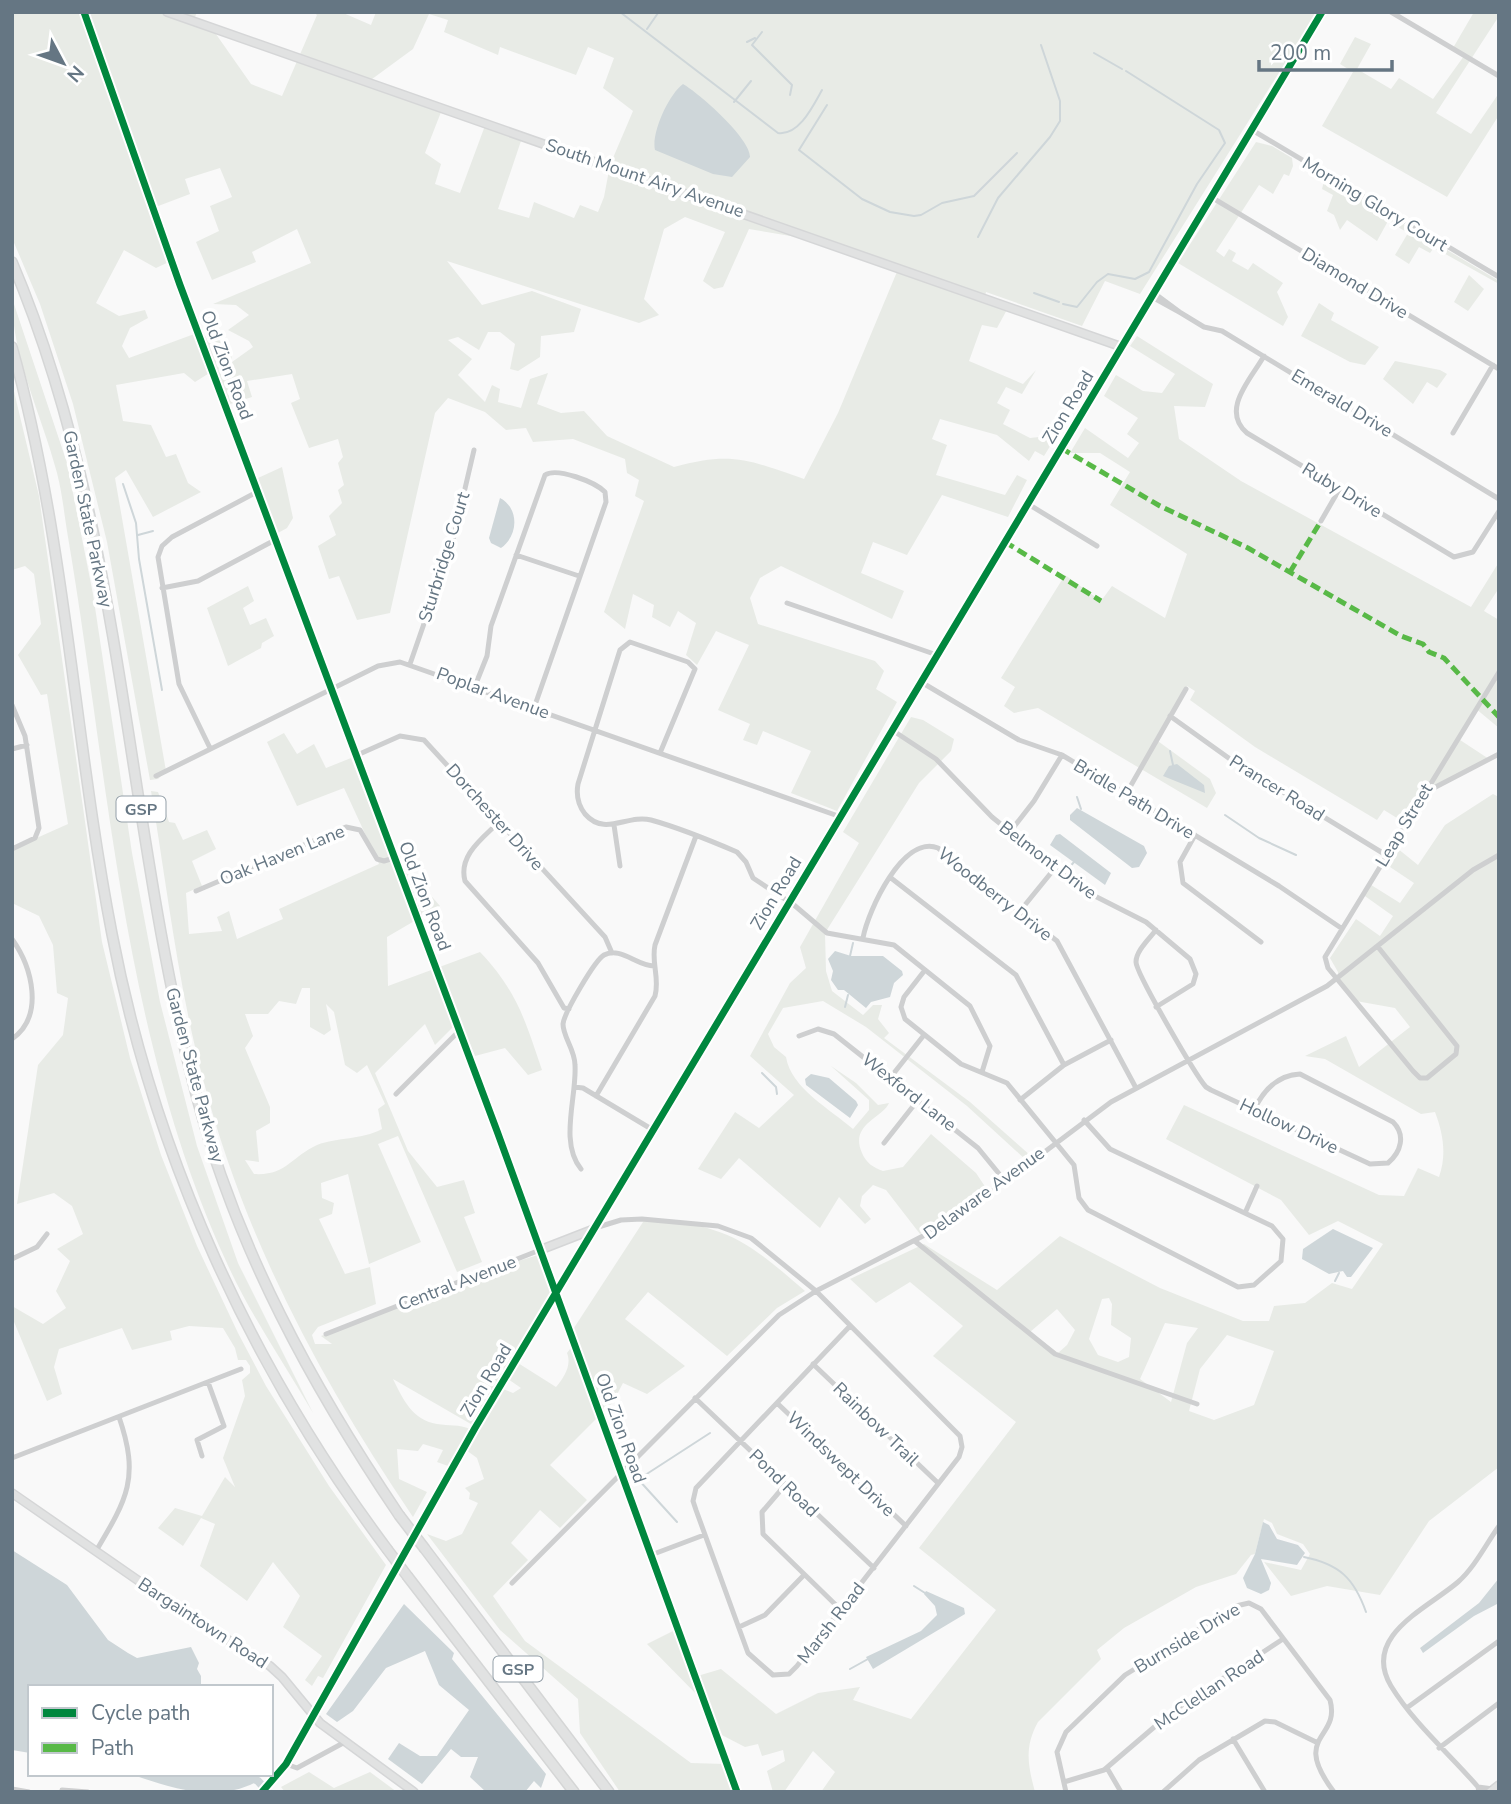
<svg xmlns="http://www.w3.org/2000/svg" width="1511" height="1804" font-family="'Nunito Sans',sans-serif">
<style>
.green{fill:#e8ebe6;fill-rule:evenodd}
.water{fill:#ced6d9}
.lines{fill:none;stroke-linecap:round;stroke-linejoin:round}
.stream{stroke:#ced6d9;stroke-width:2}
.river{stroke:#ced6d9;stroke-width:8}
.secondary-casing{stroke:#d5d6d7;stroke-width:10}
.highway-casing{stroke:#d5d6d6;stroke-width:12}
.street{stroke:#cecfd0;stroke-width:5}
.secondary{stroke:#e1e2e2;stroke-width:7}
.highway{stroke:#e1e2e2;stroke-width:9}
.highway-bridge-casing{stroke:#d5d6d6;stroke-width:12;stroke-linecap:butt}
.highway-bridge{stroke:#e1e2e2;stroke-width:9}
.quiet{stroke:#58b947;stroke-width:5;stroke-dasharray:10 5;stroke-linecap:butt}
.cycleway-casing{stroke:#fff;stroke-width:11}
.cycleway{stroke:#00873e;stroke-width:7}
.labels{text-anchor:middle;stroke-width:7;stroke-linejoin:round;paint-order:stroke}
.shield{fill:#fff;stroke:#939fa8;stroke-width:2}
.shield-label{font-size:16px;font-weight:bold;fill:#657683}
.street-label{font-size:18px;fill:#657683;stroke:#fff}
</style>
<rect width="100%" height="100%" fill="#f9f9f9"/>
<path class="green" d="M12,12H197L193,22L211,27L251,84L282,96L317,15L314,12H341L371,25L376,12H1317L1140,294L1105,281L1082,326L986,292L985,297L1009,306L997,328L982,325L969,361L1023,384L1036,370L1022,394L1006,387L997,403L1010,410L1003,424L1030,438L1057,435L1044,456L1035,451L1029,461L997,435L940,419L932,439L947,445L936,475L1005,495L1017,475L1027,480L1008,517L942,495L907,555L873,542L861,573L904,591L892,619L781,566L760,578L750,598L758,624L875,661L884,671L876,689L897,702L837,811L791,793L811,751L763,731L757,745L743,740L750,724L718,710L749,645L716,631L697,665L686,655L696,623L678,611L670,627L652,617L654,605L633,594L625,629L604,612L644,501L635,496L639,480L627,473L625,459L573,439L533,442L526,428L506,430L485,412L448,398L435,413L390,613L357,620L339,576L329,579L318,546L336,535L329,516L342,503L338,490L344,485L338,463L343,457L338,439L309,448L291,403L300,399L292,374L247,381L252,397L224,406L211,372L195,382L184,373L116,385L123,421L151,425L166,457L176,454L188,483L201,492L153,517L126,470L115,478L166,771L158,779L150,780L107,542L73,404L40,304L12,238ZM429,14L448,20L444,32L498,55L500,47L576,75L588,47L614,58L603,88L633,111L610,165L604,197L598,212L580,205L574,218L534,202L529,218L498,209L523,135L486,123L460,193L435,184L441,164L425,153L443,107L368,82L413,49ZM220,168L232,197L210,206L219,231L196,242L212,280L256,262L252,252L297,229L311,263L213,304L236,305L249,315L228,330L249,341L253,347L232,362L230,344L197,333L129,358L122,346L130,328L148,318L145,310L119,316L96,303L124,250L156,268L171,261L153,208L190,194L185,179ZM685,217L725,232L703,281L714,289L723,287L749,229L832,243L899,267L838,413L804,479C749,460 732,451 674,467L607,436L584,411L561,413L537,404L548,373L530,379L521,408L498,402L500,389L492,385L485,402L458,375L472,359L448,340L458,337L479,350L488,332H500L515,344L510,369L518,371L540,357L541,336L574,332L581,309L532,291L482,305L447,261L639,323L659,315L644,299L664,229Z
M1474,12H1499V16L1436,113L1471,134L1499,93V115L1447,197L1322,126L1353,72L1340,64L1355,37L1371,44L1357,69L1391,89L1399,78L1433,99L1464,56L1453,48Z
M1256,142L1272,146L1292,158L1293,166L1289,176L1284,174L1273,194L1259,185L1216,251L1224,257L1229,249L1236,253L1232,261L1248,270L1253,263L1283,283L1277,292L1288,317L1283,326L1178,263Z
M1325,177L1499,281V284L1440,251L1433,249L1430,253L1419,247L1409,264L1395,255L1408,233L1388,221L1377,241L1347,220L1340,230L1334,215L1327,211L1333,195L1322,189Z
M1469,275L1484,289L1468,311L1454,302Z
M12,298L67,463L93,594L132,853L160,1002L197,1146L238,1263L313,1413C284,1363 249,1313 226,1261C121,1032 109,776 67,531C64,512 62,492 57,473C42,415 12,358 12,298Z
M1319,303L1334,313L1331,320L1379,347L1365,365L1350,362L1301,336Z
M1137,336L1213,384L1205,407L1174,406L1179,439L1241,481L1471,607L1499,562V588L1484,611L1499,620V728L1475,708L1457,738L1489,759L1422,795L1405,823L1384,810L1377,820L1255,747L1190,700L1195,691L1187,686L1155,739L1210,779L1216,793L1207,808L1038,708L1014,713L1004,706L1015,687L1001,678L1065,575L1101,601L1112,586L1165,618L1187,554L1110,505L1130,472L1100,453H1070L1085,428L1128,458L1139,443L1127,434L1138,418L1104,396L1116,375L1143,391L1162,393L1175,374L1130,346Z
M1395,361L1440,370L1447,374L1437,388L1427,382L1413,404L1383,379Z
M12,383L39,496L102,942L130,1058L161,1155L197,1246L238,1333L266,1386L329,1486L386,1565L323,1678L318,1676L312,1686L305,1680L322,1656L283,1627L300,1596L273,1562L247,1601L200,1566L215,1524L201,1518L183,1546L158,1528L175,1508L202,1516L225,1477L235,1487L223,1458L245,1396L242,1380L250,1373V1366L246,1360H238L235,1348L223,1328L189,1326L170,1331L172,1340L132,1350L122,1328L59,1349L54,1367L62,1394L47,1401L12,1317V1306L43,1324L66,1308L56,1291L70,1261L57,1249L83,1234L72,1206L54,1193L17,1204L38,1065L63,1035L68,998L57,993L53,945L39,916L12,903V849L68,824L47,694L41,695L18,655L41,624L34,574L25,566L12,570Z
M282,467L293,518L287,528L278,533L258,478Z
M248,586L254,601L243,608L250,625L266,618L274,636L262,643L261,648L228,666L207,608Z
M911,717L923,720L954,739L951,751L919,783L825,933L826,971L832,991L863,1015L873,1005H882L878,1019L889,1033L884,1038L970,1102L1031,1156L1026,1160L967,1106L866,1027L823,1001L783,1008L768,1034L774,1047L786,1057C791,1088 830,1109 853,1129L869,1110V1100L831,1066L856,1083L878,1105L889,1103C883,1118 849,1124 862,1153C866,1163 874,1168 883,1171L903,1167L931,1134L976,1173L988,1191L944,1223L920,1234L886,1190L873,1185L862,1196L860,1206L871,1219L865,1224L839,1197L820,1228L739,1158L721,1179L698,1169L735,1112L759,1128L794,1095L750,1056L790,983L806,968L800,947L859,843L843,832Z
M284,733L297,754L314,744L326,768L351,758L391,862L407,868L440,906L387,937L388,986L480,952C517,991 525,1020 542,1070L528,1075L505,1048L475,1056L460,1020L435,1045L425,1024L375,1073L408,1151L437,1187L464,1180L475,1213L464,1217L482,1262L457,1272L398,1136L378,1144L421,1242L369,1264L348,1174L321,1183L322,1198L334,1203L332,1214L319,1219L345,1274L370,1267L376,1304L318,1327L312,1335L315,1344H332L321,1336L496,1268L538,1255L555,1294L476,1427L393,1379C403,1399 412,1420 437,1424C449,1426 459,1424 470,1429L448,1466L437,1462L443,1450L423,1444L418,1451L397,1449L399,1479L427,1492L413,1517C320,1379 245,1240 203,1079C178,985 167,887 151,791L158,792L169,822L175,823L183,840L207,830L216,849L192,861L202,886L186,893L189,934L222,931L217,917L229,911L237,939L283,919L279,909L379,864L344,788L297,806L267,742ZM302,988H310V1027L324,1035L331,1030L326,1004L334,1012L345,1065L357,1073L367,1065L385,1104L378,1109L382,1129C361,1140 338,1137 317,1145C291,1157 286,1176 254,1174L245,1160L259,1162L256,1131L270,1123V1107L245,1048L253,1036L245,1014H268L279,1001L296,1004Z
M1493,794L1499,797V1467L1429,1521L1380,1595L1327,1586L1291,1596L1264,1562L1301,1570L1310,1554L1303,1544L1277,1534L1272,1523L1264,1519L1255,1554L1251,1555L1236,1574L1196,1587L1124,1628L1097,1650L1101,1659L1038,1722C1024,1747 1028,1766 1035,1792H821L835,1772L813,1751L784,1792H773L767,1771L785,1761L783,1750L762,1756L758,1744L745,1747L714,1731L703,1701L647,1644L677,1629L694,1677L721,1669L776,1714L818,1693L860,1687L853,1700L911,1719L996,1610L919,1548L1016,1422L933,1356L963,1326L910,1282L876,1303L850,1279L924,1244L997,1290L1060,1236L1160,1288L1243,1321H1269L1274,1306L1305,1303L1332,1283L1352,1289L1383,1244L1338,1221L1309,1235L1281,1200L1166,1139L1184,1105L1379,1195L1404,1196L1418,1168L1439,1177C1447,1155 1443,1133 1435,1112L1421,1114L1325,1059L1305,1056L1346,1036L1359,1067L1410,1027L1395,1008L1356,1001L1338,978V972L1330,958L1356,919L1380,936L1393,916L1362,894L1368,883L1400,903L1414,883L1381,861L1392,844L1418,865L1445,825ZM1109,1298L1112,1304L1111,1325L1131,1338L1129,1357L1118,1362L1098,1355L1089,1339L1102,1299ZM1057,1309L1075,1330L1067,1345L1058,1353L1030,1332ZM1165,1323L1198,1328L1187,1343L1171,1402L1140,1379ZM1227,1335L1274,1351L1254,1405L1214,1420L1189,1411L1200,1369Z
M645,1219C726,1225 744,1238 805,1291L777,1308L727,1356L648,1292L625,1319L685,1366L647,1394L623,1383L613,1402L550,1465L587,1500L560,1528L540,1510L511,1543L528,1560L493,1596L525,1641L691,1763L725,1764L735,1792H620L580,1733L578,1699L500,1630L427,1534L446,1541L462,1534L478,1503L469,1499L470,1493L465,1488L484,1479L477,1458L466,1450L503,1389L513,1393L521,1388L508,1379L518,1363L556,1387C564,1378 572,1365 567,1353L573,1345L570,1334Z
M309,1772L334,1788L370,1772L397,1792H285L281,1787Z"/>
<path class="water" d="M683,84C699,93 751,139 750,157L732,177L713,174L655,150C651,133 669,94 683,84Z
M500,498C519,508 519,535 501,548L491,543L489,538Z
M1177,764L1204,785L1205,793L1163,776L1169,766Z
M1077,808L1144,846L1147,853L1139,867L1132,868L1070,820V815Z
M1060,834L1111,873L1105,885L1050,845L1056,835Z
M835,951L851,956H883L902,971L903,975L894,983L890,997L871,1002L866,1008L844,990H838L831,980L833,971L828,959Z
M811,1074L829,1078L856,1101L858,1105L850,1118L806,1085L805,1079Z
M1333,1229L1373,1248L1351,1277H1347L1343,1271L1329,1274L1302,1259L1303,1249Z
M1263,1522L1269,1525L1277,1539L1298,1545L1305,1553L1297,1565L1261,1559L1271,1583L1269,1590L1261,1594L1247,1588L1243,1578L1255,1554Z
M12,1550L67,1585L108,1640L128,1653L137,1658L191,1647L199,1663L197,1669L201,1676V1687H30V1753L12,1750Z
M1499,1578V1603L1474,1616L1423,1653L1420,1648L1479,1603Z
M926,1591L964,1608L965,1614L873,1669L866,1657L921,1631L937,1615L935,1606L924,1594Z
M404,1604L454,1653L452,1659L546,1774L541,1788L534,1781L525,1792H486L470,1777L478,1757H461L451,1749L422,1784L388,1759L399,1743L420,1756H437L469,1710L439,1685L425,1651L386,1668L353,1711L337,1722L326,1714Z
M130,1774H256L258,1781C217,1804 172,1788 130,1774Z"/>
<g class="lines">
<path class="stream" d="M620,12L778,133C799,136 813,106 822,90
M647,29L658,13
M762,32L752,45L792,85L790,95
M747,42L755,38
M1094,53L1122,69
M734,102L751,81
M827,105L799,150L862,199L890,212L914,216L921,215L942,203L974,196L1017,153
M978,237L998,198L1050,137L1060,121V101L1041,45
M1034,293L1059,302
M1063,304L1077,307L1097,282L1108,274L1135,279L1149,272L1197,184L1225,143L1219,130L1126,71
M123,484L136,523L139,559L162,690
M138,535L153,531
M1170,751L1173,765
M1077,797L1081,809
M1225,815L1259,838L1296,855
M1068,869L1074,862
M850,956L853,943
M845,1007L848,995
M762,1073L776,1087L777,1094
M1335,1281L1339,1273
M637,1478L677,1522
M639,1479L710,1433
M1304,1557C1339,1564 1354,1578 1366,1612
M914,1586L925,1593
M850,1669L868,1659"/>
<path class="river" d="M245,1774L258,1781L268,1792"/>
<g class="secondary-casing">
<path id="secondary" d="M84,12L180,285L497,1131L737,1792
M167,12L1122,347
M540,1250L594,1229
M12,1493L185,1613L270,1666L282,1677L320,1723L414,1792
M262,1792L286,1764L475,1428L1322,12
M1490,1792L1499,1785"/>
</g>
<g class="highway-casing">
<path id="highway" d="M12,262C125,528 124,822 197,1098C237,1249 312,1386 399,1515
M12,347C66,539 74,739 112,934C155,1158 251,1367 387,1549
M425,1549L609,1792
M408,1577L574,1792"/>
</g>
<path class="street" d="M1391,12L1499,76
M1252,130L1499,277
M1211,197L1499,369
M1152,297L1181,313L1154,293
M1181,313L1204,327L1222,331L1499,499
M1264,356C1251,379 1220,410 1247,433L1454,557L1473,552L1499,511
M1453,433L1493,365
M1028,504L1097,546
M1321,521L1340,488
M516,555L579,576
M162,588L198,581L275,540
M787,603L937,655
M410,664L453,540L474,450
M921,682L1019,740L1062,755L1279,886L1341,928
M475,686L487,656L491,626L545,475C557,467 595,482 605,492L606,502L534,708
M12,705L25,736L39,828L35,838L12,849
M1170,716L1237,764L1386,855
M892,730L936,759L992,817L1081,889L1146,922L1190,959L1196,974L1193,984L1156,1007
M210,748L179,684L158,557L162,546L172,537L257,492
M12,749L27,745
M660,753L695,669L688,662L630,642L620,650L578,784C576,795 578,805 585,814C605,837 627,814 651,820C680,828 709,840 737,852L746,862L753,878L794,905L827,933L894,945L970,1006L990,1046L982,1072
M355,756L400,736L424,740L605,937L612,953
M156,776L378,666L400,662L841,817
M1426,792L1499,754
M1126,794L1186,689
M500,821C483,838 458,855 465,881L538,963L564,1008L569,1009
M614,825L620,866
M1010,832L1034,801L1062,755
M1195,835L1180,862L1183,883L1261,942
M891,878L1016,975L1064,1065
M196,891L346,827L360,830L377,859L384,861L394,858
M1020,911L1055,868
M1156,930C1149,939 1136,951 1136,962C1136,973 1196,1076 1206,1087L1211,1090L1370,1164L1388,1163C1401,1152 1406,1135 1393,1122L1300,1074C1277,1075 1263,1091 1254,1110
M863,938C868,911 903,834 938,848L1057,941L1136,1088
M12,939C32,967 45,1016 12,1039
M1378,947L1457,1046L1456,1054L1427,1078H1420L1413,1071L1328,968L1325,957L1499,672
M925,970L904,997L901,1007L905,1019L961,1064L1007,1083L1074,1165L1079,1198L1088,1210L1238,1287L1254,1285L1281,1261L1283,1239L1272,1226L1110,1149L1084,1120
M799,1036L818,1029L834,1034L978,1148L1005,1181
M890,1078L924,1035
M574,1087L583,1088L653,1130
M396,1094L459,1031
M596,1096L655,996C660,978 651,963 655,945L696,836
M1020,1100L1064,1065L1111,1040
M884,1143L918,1100
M581,1169C559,1142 577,1097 575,1065C575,1050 563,1037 563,1024C564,1013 595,960 604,955C620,946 637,966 654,966
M1245,1213L1257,1186
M595,1228L621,1220L642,1219L718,1226L751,1238L816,1291L960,1436L962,1447L959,1457L797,1666L789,1674L773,1675L748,1653L696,1510L693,1501L696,1488L850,1326
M916,1242L1055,1354L1197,1404
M12,1259L37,1247L47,1234
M326,1334L540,1250
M813,1364L938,1483
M695,1398L874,1568
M777,1403L906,1526
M202,1456L197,1440L224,1426L208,1382
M12,1458L241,1369
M786,1484L762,1512L763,1534L841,1610
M96,1551C127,1499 140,1478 119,1417
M651,1555L704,1535
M512,1583L779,1315L816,1291L954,1220L1111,1102L1327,986L1473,870L1499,855
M739,1627L765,1615L803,1576
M1408,1707L1499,1641
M1233,1739L1265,1792
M1439,1748L1499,1703
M286,1764L297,1768L345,1742
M1107,1768L1121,1792
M1064,1782L1104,1770L1173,1711L1283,1639
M1478,1787C1449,1753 1415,1725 1391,1686C1361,1636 1428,1608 1458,1582C1475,1567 1486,1544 1499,1526
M12,1789L29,1792
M62,1790L88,1792
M1066,1792L1057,1752L1066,1732L1125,1675L1236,1606L1249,1603L1261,1609L1330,1700C1341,1740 1290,1734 1334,1792
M1163,1792L1199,1760L1265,1721L1275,1722L1318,1743
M1479,1792L1478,1787L1493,1789"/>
<use href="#secondary" class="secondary"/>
<use href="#highway" class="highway"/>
<g class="highway-bridge-casing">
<path id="highway-bridge" d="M399,1515L425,1549
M387,1549L408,1577"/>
</g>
<use href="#highway-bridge" class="highway-bridge"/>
<path class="quiet" d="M1061,448L1160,506L1248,548L1401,636L1423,644L1429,652L1444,658L1499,717
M1005,542L1101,601
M1290,572L1321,521"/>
<g class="cycleway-casing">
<path id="cycleway" d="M84,12L180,285L497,1131L737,1792
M262,1792L286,1764L475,1428L1322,12"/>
</g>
<use href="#cycleway" class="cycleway"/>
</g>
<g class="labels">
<g class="shield">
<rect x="116.5" y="796.5" width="49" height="25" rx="5"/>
<rect x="493.5" y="1656.5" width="49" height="25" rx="5"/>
</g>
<g class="shield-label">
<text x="141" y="815">GSP</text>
<text x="518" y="1675">GSP</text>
</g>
<g class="street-label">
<text transform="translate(645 178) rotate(19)" y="6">South Mount Airy Avenue</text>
<text transform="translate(1375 204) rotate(31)" y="6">Morning Glory Court</text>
<text transform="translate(1355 283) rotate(31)" y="6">Diamond Drive</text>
<text transform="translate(227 365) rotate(69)" y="6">Old Zion Road</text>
<text transform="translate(1342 403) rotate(31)" y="6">Emerald Drive</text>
<text transform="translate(1068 407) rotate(-59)" y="6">Zion Road</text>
<text transform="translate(1342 490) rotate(31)" y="6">Ruby Drive</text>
<text transform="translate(88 519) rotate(78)" y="6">Garden State Parkway</text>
<text transform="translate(444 557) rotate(-73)" y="6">Sturbridge Court</text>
<text transform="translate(493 693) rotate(20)" y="6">Poplar Avenue</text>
<text transform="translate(1277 788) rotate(32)" y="6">Prancer Road</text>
<text transform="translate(1134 799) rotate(31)" y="6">Bridle Path Drive</text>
<text transform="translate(495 817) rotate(48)" y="6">Dorchester Drive</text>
<text transform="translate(1404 825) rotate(-59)" y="6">Leap Street</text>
<text transform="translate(282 855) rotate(-22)" y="6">Oak Haven Lane</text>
<text transform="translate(1048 860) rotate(37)" y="6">Belmont Drive</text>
<text transform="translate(776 893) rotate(-59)" y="6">Zion Road</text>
<text transform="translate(995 894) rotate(38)" y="6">Woodberry Drive</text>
<text transform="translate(425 896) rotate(69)" y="6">Old Zion Road</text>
<text transform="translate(195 1075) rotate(75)" y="6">Garden State Parkway</text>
<text transform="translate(909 1092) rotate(38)" y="6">Wexford Lane</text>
<text transform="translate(1289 1126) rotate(25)" y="6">Hollow Drive</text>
<text transform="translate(984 1193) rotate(-36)" y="6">Delaware Avenue</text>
<text transform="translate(457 1283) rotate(-21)" y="6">Central Avenue</text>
<text transform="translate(486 1380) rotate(-59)" y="6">Zion Road</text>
<text transform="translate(876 1424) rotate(44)" y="6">Rainbow Trail</text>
<text transform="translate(621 1428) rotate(70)" y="6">Old Zion Road</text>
<text transform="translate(841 1464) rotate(44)" y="6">Windswept Drive</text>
<text transform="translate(784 1483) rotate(44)" y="6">Pond Road</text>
<text transform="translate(203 1623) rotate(33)" y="6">Bargaintown Road</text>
<text transform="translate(831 1623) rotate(-52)" y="6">Marsh Road</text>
<text transform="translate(1187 1638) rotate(-31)" y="6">Burnside Drive</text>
<text transform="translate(1209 1690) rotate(-34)" y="6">McClellan Road</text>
</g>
</g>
<rect width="1511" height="1804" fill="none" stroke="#657683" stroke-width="28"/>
<rect x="28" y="1685" width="245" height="91" fill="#ffffff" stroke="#c1c8cd" stroke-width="2"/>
<rect x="42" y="1708" width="35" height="10" fill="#00873e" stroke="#c1c8cd" stroke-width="2"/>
<text x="91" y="1720" font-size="21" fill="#657683">Cycle path</text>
<rect x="42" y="1743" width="35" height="10" fill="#58b947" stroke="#c1c8cd" stroke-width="2"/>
<text x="91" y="1755" font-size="21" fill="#657683">Path</text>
<g transform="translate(63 63) rotate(131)" stroke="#ffffff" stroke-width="5" paint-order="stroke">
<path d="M0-5L12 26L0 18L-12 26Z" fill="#657683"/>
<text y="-10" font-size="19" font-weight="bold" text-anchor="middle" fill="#657683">N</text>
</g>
<path d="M1259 60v10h133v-10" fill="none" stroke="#657683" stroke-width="3.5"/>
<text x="1270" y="60" font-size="21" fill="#657683" stroke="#ffffff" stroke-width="5" paint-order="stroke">200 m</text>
</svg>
